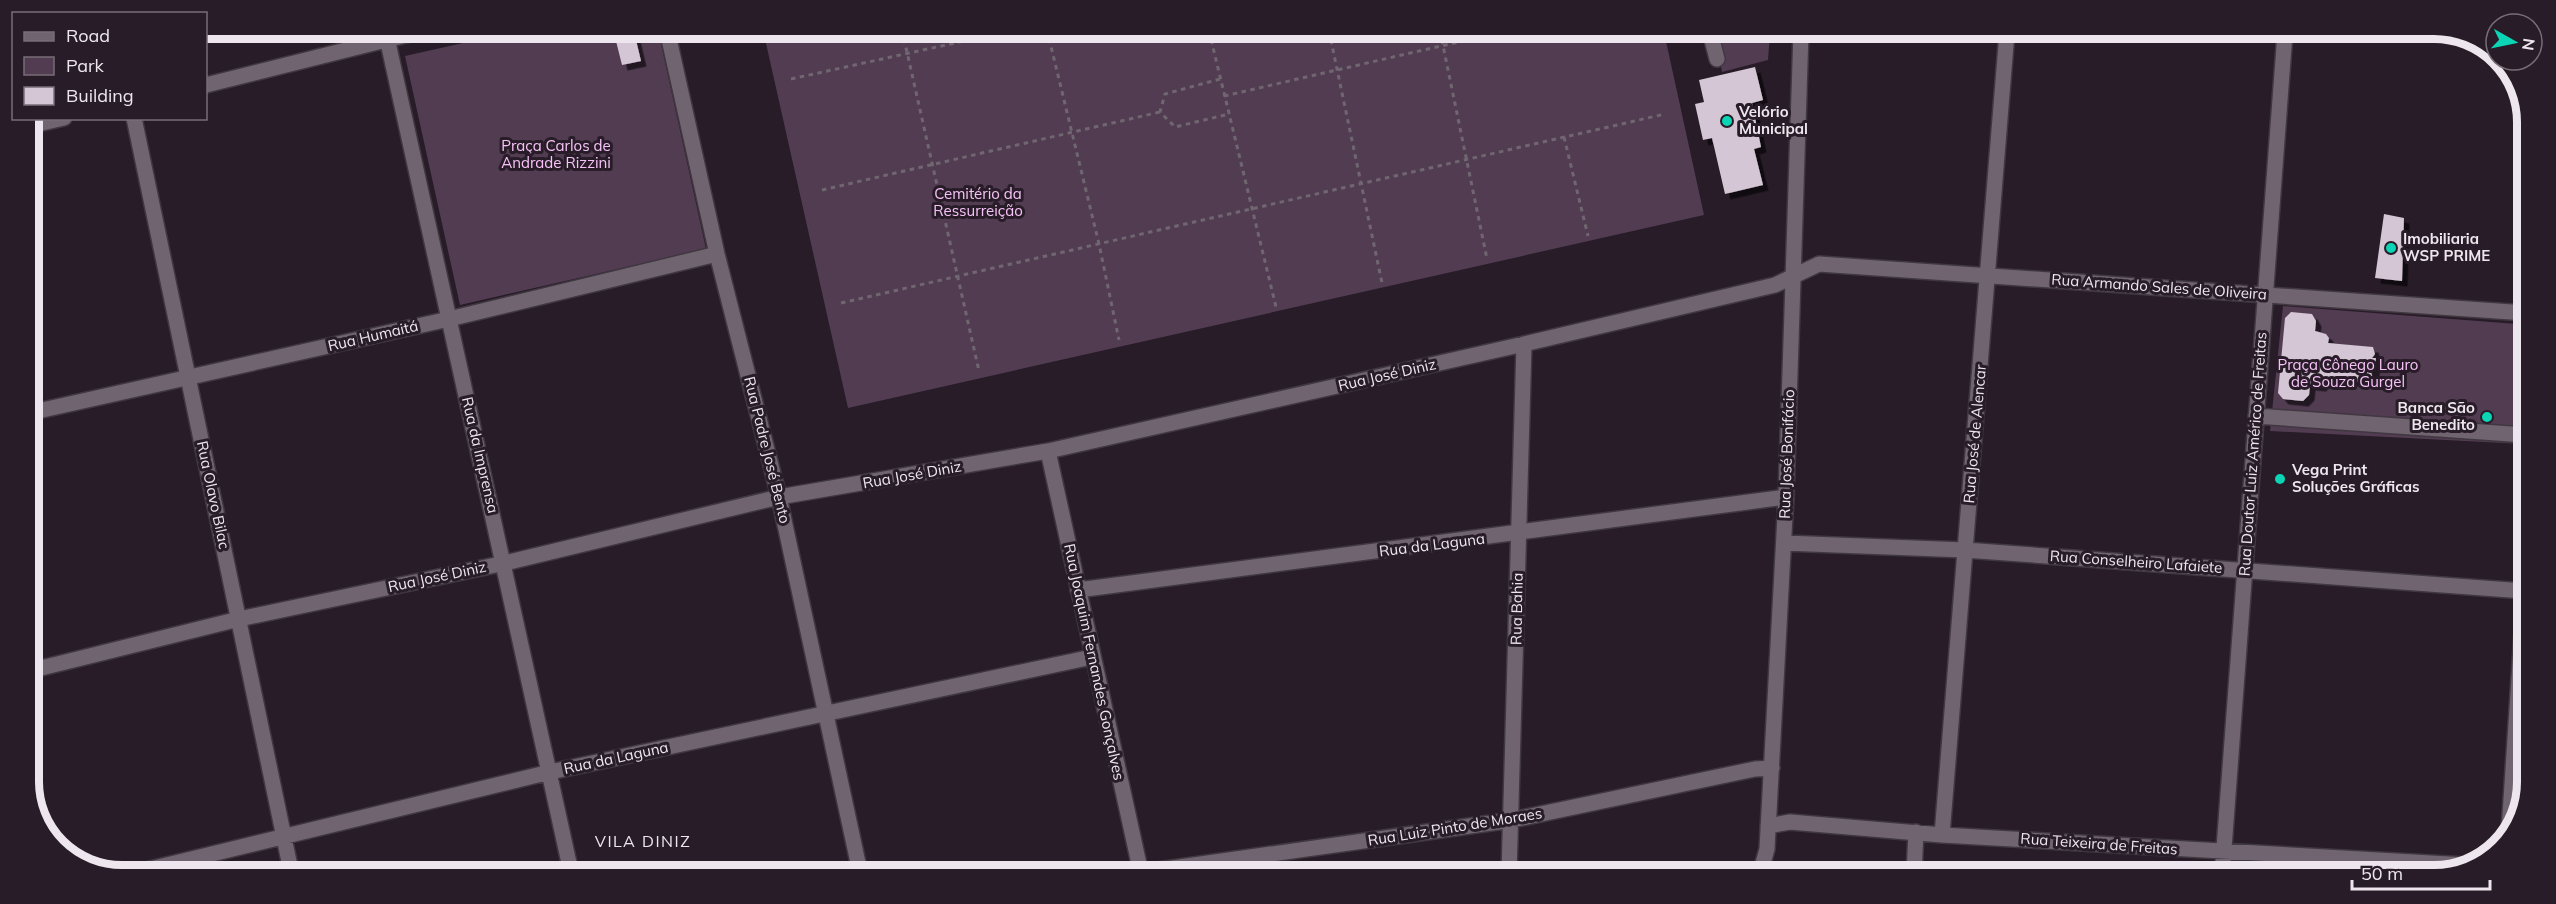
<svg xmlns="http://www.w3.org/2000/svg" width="2556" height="904" font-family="Mulish,sans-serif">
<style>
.green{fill:#523c52}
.building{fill:#d4c6d4;filter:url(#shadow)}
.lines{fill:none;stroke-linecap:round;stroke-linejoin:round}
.minor-casing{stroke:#403841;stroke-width:18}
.path{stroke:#706670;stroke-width:3;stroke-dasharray:4.5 4.5;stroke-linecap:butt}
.minor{stroke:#706470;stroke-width:15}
.poi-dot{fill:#0bd5b5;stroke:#271c27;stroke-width:2}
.labels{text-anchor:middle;stroke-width:6;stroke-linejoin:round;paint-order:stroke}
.poi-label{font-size:15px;font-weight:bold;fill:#eee6ee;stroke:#271c27;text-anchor:start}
.park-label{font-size:15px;fill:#f7c2f7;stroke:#271c27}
.street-label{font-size:15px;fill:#eee6ee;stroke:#271c27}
.neighbourhood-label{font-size:16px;letter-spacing:1.5px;fill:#eee6ee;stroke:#271c27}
.rim{fill:none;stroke:#eee6ee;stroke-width:8}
</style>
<defs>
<filter id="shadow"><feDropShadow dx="5.5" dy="5.5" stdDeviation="0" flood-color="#0009"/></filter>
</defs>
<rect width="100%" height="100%" fill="#271c27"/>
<path class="green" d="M525,29L658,30L706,249L460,305L405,56Z
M763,30L1664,32L1704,215L848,408Z
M1715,32H1770L1768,60L1722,72Z
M2283,306L2517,324L2526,328L2523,444L2270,431Z"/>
<path class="building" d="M635,36L641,61L622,65L616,41Z
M1755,67L1763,100L1752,103L1761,147L1754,149L1763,185L1725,194L1712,138L1703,140L1695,104L1704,102L1699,80Z
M2384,214L2404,218L2402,281L2375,278Z
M2291,312L2312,314L2316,321L2315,331L2326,334L2329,338L2328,343L2373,347L2375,354L2372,358H2376L2374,371L2371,372L2373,379L2366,383L2325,377L2321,386L2310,385L2309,395L2303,401L2283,399L2278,393L2285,318Z"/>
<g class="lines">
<g class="minor-casing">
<path id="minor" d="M667,30L717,254L779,497L860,872
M1710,32L1717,59
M387,38L571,872
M206,85L430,29
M134,118L291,871
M29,126L64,118
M29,413L449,319L717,254
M2256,416L2525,435
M1048,451L1141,873
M1784,543L1965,550L2524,591
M1078,590L1786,497
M29,671L239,619L505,563L779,497L1048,451L1524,344L1775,285L1819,264L2526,313
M1768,826L1790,822L1942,835L2466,865
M2509,830L2524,602
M1942,835L2007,32
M142,871L550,772L1092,657
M1137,873L1512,820L1755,769L1772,768
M1509,874L1524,344
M1760,874L1767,849L1786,497L1801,32
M1914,874L1916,832
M2222,875L2285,33"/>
</g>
<path class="path" d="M902,30L979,371
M1047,30L1099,244L1119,340
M1209,31L1276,307
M1329,31L1382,283
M1440,31L1487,259
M791,79L1014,30
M1220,79L1165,94L1160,112L1175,127L1229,114
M1224,96L1506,31
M1564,137L1588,236
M822,190L1160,112
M841,303L1665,114"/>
<use href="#minor" class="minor"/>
</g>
<g class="poi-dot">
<circle cx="1727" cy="121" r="6"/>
<circle cx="2391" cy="248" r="6"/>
<circle cx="2487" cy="417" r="6"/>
<circle cx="2280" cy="479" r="6"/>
</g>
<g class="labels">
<g class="poi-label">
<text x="1739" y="117">Velório<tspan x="1739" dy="17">Municipal</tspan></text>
<text x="2403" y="244">Imobiliaria<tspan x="2403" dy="17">WSP PRIME</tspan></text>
<text x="2475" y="413" text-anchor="end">Banca São<tspan x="2475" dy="17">Benedito</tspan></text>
<text x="2292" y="475">Vega Print<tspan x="2292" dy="17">Soluções Gráficas</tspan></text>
</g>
<g class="park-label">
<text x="556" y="151">Praça Carlos de<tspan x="556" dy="17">Andrade Rizzini</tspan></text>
<text x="978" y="199">Cemitério da<tspan x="978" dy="17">Ressurreição</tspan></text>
<text x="2348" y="370">Praça Cônego Lauro<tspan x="2348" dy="17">de Souza Gurgel</tspan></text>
</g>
<g class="street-label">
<text transform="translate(2159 287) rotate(4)" y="5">Rua Armando Sales de Oliveira</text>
<text transform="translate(373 336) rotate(-13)" y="5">Rua Humaitá</text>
<text transform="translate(1387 375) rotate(-13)" y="5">Rua José Diniz</text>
<text transform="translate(1975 434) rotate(-85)" y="5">Rua José de Alencar</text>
<text transform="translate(767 450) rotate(76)" y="5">Rua Padre José Bento</text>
<text transform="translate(1787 454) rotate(-88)" y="5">Rua José Bonifácio</text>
<text transform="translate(2253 454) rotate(-86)" y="5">Rua Doutor Luiz Américo de Freitas</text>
<text transform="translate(480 455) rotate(77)" y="5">Rua da Imprensa</text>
<text transform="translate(912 475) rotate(-10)" y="5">Rua José Diniz</text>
<text transform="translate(213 495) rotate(78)" y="5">Rua Olavo Bilac</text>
<text transform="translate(1432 545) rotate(-7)" y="5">Rua da Laguna</text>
<text transform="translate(2136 562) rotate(4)" y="5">Rua Conselheiro Lafaiete</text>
<text transform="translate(437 577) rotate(-12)" y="5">Rua José Diniz</text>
<text transform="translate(1517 609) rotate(-89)" y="5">Rua Bahia</text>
<text transform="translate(1094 662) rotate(78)" y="5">Rua Joaquim Fernandes Gonçalves</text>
<text transform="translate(616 758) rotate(-12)" y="5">Rua da Laguna</text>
<text transform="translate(1455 827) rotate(-9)" y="5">Rua Luiz Pinto de Moraes</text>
<text transform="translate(2099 844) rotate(4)" y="5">Rua Teixeira de Freitas</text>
</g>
<g class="neighbourhood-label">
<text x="643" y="847">VILA DINIZ</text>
</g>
</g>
<path d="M0 0H2556V904H0ZM122 39H2434A83 83 0 0 1 2517 122V782A83 83 0 0 1 2434 865H122A83 83 0 0 1 39 782V122A83 83 0 0 1 122 39Z" fill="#271c27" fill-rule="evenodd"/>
<path class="rim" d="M122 39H2434A83 83 0 0 1 2517 122V782A83 83 0 0 1 2434 865H122A83 83 0 0 1 39 782V122A83 83 0 0 1 122 39Z"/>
<rect x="12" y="12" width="195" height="108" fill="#271c27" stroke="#776d77" stroke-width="1.5"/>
<rect x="24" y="32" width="30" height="9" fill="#706470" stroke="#776d77" stroke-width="1.5"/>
<text x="66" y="42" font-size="18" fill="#eee6ee">Road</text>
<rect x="24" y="57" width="30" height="18" fill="#523c52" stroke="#776d77" stroke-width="1.5"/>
<text x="66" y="72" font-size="18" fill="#eee6ee">Park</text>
<rect x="24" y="87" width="30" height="18" fill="#d4c6d4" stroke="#776d77" stroke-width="1.5"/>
<text x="66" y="102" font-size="18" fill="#eee6ee">Building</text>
<g transform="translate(2514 42) rotate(99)"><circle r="28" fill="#271c27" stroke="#776d77" stroke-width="1.5"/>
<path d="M0-4.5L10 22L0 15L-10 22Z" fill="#0bd5b5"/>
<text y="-9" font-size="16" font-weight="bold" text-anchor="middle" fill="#eee6ee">N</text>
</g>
<path d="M2352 880v9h138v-9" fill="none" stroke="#eee6ee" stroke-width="3"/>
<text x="2361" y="880" font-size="18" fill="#eee6ee" stroke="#271c27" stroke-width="4.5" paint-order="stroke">50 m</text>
</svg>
